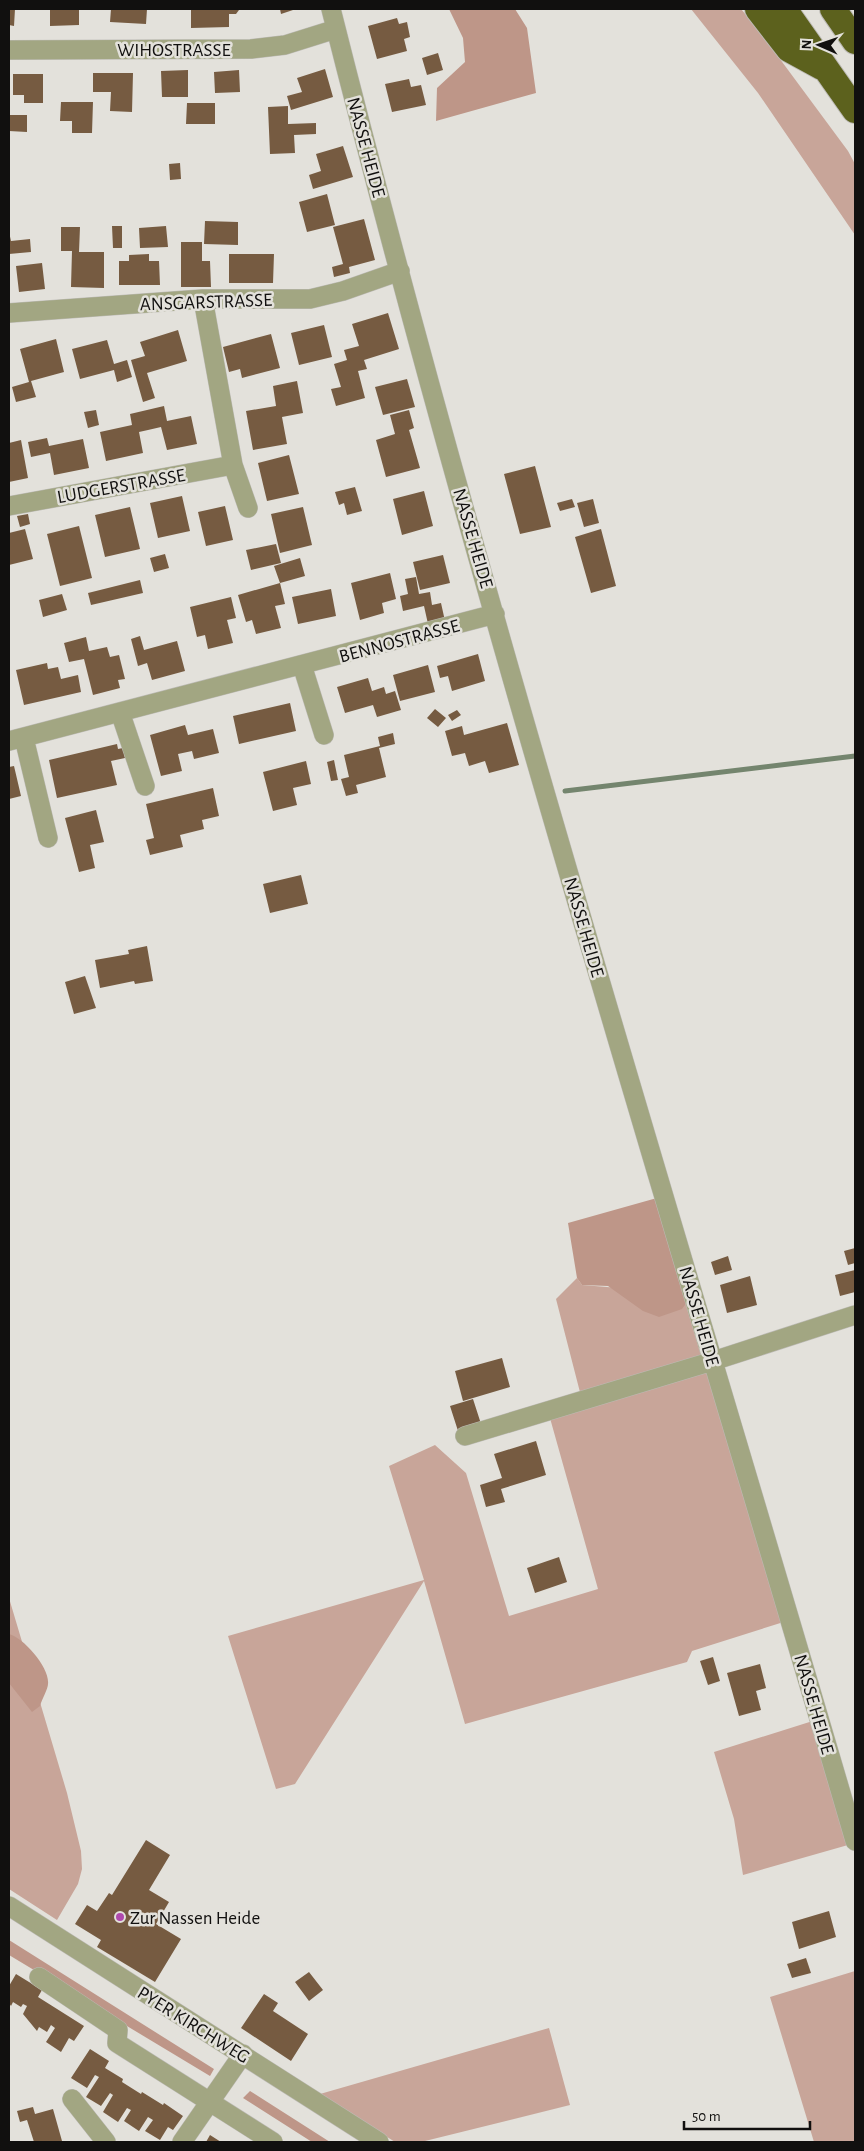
<svg xmlns="http://www.w3.org/2000/svg" width="864" height="2151" font-family="'Alegreya Sans',sans-serif">
<style>
.green{fill:#c8a599}
.forest{fill:#be9688}
.lines{fill:none;stroke-linecap:round;stroke-linejoin:round}
.stream{stroke:#74856e;stroke-width:5}
.building{fill:#765b41}
.minor-casing{stroke:#bdbbb6;stroke-width:20}
.highway-casing{stroke:#bdbbb6;stroke-width:28}
.minor{stroke:#a2a682;stroke-width:19}
.highway{stroke:#5c611d;stroke-width:26}
.poi-dot{fill:#af49ad;stroke:#e3e1db;stroke-width:2}
.labels{text-anchor:middle;stroke-width:5;stroke-linejoin:round;paint-order:stroke}
.street-label{font-size:19px;fill:#11100f;stroke:#e3e1db}
.poi-label{font-size:19px;fill:#11100f;stroke:#e3e1db;text-anchor:start}
</style>
<rect width="100%" height="100%" fill="#e3e1db"/>
<path class="green" d="M691,9H741L757,28L848,151L855,164V235L758,93Z
M577,1278L582,1285L693,1294L790,1620L692,1651L687,1662L465,1724L424,1581L295,1784L276,1789L228,1636L424,1580L389,1466L435,1445L466,1473L509,1616L598,1589L548,1411L582,1400L556,1299Z
M9,1598L67,1793L81,1851L82,1869L78,1884L57,1920L9,1889Z
M819,1719L855,1843L743,1875L734,1819L714,1752Z
M855,1971V2142H814L770,1997Z
M549,2028L570,2105L421,2142H395L320,2094Z"/>
<path class="forest" d="M449,9H515L527,28L536,93L436,121L437,88L465,62L463,38Z
M664,1196L693,1294L682,1309L659,1317L643,1311L608,1286L582,1285L577,1278L568,1223Z
M9,1634C24,1638 50,1668 48,1684C48,1689 42,1699 40,1706L32,1712L9,1683Z
M9,1940L214,2069L210,2076L9,1955Z
M250,2091L330,2142H312L243,2098Z"/>
<g class="lines">
<path class="stream" d="M565,791L855,756"/>
</g>
<path class="building" d="M9,9H15L14,26L9,25Z
M50,9H79V25L50,26Z
M111,9H147L146,24L110,22Z
M191,9H239V10L236,14H229V27L191,28Z
M280,9H296L281,14Z
M397,18L399,24L407,22L410,37L404,39L407,51L377,59L368,26Z
M438,53L443,70L427,75L422,58Z
M325,69L333,97L291,110L287,96L302,92L297,78Z
M188,70V97H162L161,71Z
M239,70L240,92L215,93L214,72Z
M93,73H133L132,112L110,111L111,92H93Z
M13,74H43V103H24V95H13Z
M409,79L411,87L421,85L426,105L392,112L385,84Z
M61,102H93L92,133H72V121H60Z
M187,103H215V124H186Z
M288,106V124L316,123V134L294,135L295,153L270,154L268,107Z
M9,115H27V132L9,131Z
M343,146L353,177L313,189L309,175L321,171L316,154Z
M180,163L181,179L170,180L169,164Z
M327,194L335,225L307,232L299,202Z
M364,219L375,260L349,267L350,273L334,277L332,267L343,264L333,227Z
M205,221L238,222V245L204,244Z
M112,226H122V248H113Z
M166,226L168,247L140,248L139,228Z
M61,227H80L79,252H104V288L71,287L72,251H61Z
M9,232L11,241L30,239L31,252L9,254Z
M181,242H202V261H210L211,287H181Z
M149,254V261H159L160,285H119V261H129V255Z
M229,254H274L273,283H229Z
M42,263L45,289L19,292L16,266Z
M388,313L399,349L364,360L367,369L358,371L365,398L336,406L331,389L341,387L334,364L347,360L344,350L359,346L352,324Z
M324,325L332,357L299,365L291,333Z
M178,330L187,361L147,373L155,398L143,402L131,360L145,356L140,342Z
M271,334L280,368L242,378L240,369L229,372L223,347Z
M56,339L64,372L31,381L36,397L16,402L12,387L29,382L20,349Z
M107,340L114,364L127,360L132,377L117,382L114,370L80,379L72,349Z
M407,379L415,407L383,415L375,387Z
M297,381L303,413L282,417L287,444L253,450L246,411L276,406L273,386Z
M164,406L167,421L191,416L197,444L167,450L161,427L148,430L139,432L143,453L106,461L100,432L132,425L130,414Z
M96,410L99,425L88,428L84,412Z
M409,410L414,428L409,430L420,468L386,477L376,440L395,434L390,415Z
M47,438L49,446L83,439L89,468L54,475L50,453L31,457L28,442Z
M21,440L28,478L9,482V443Z
M289,455L299,494L267,501L258,463Z
M535,466L551,527L520,534L504,474Z
M355,487L362,511L347,515L344,503L339,505L335,492Z
M424,491L433,526L402,535L393,499Z
M182,496L190,531L158,538L150,503Z
M572,499L575,507L560,511L557,503Z
M593,499L599,523L584,527L577,503Z
M225,506L233,540L206,546L198,512Z
M130,507L140,549L105,557L95,515Z
M303,507L312,545L280,553L271,514Z
M28,514L30,524L20,527L17,516Z
M79,526L92,578L60,586L47,534Z
M25,529L33,559L9,565V533Z
M601,529L616,586L591,593L575,537Z
M276,544L281,563L251,570L246,550Z
M165,554L169,568L154,572L150,558Z
M443,555L450,583L420,590L413,562Z
M300,558L305,576L280,583L274,566Z
M390,573L396,599L382,603L384,613L360,620L351,583Z
M416,577L419,594L430,592L432,605L441,603L445,621L428,624L424,606L403,611L400,596L408,594L405,579Z
M140,580L143,593L91,605L88,593Z
M280,583L285,604L275,606L281,628L256,634L252,620L246,622L238,595Z
M331,589L336,616L298,624L292,597Z
M62,594L67,610L43,617L39,600Z
M231,597L236,618L227,620L233,643L208,649L205,635L197,637L190,607Z
M140,636L144,650L177,641L185,671L152,680L147,663L138,666L131,639Z
M86,637L89,651L107,647L110,657L119,655L125,679L118,680L120,688L93,695L84,659L69,662L64,643Z
M478,654L485,681L452,691L448,676L440,678L437,666Z
M47,663L48,669L58,667L61,679L78,675L81,692L24,705L16,670Z
M428,665L435,692L400,701L393,675Z
M368,678L372,691L384,687L386,694L395,691L401,710L377,717L373,705L345,713L337,687Z
M290,703L296,731L239,744L233,716Z
M435,709L446,718L438,727L427,718Z
M457,710L461,715L452,721L448,715Z
M507,723L519,765L489,773L485,761L469,766L465,753L452,756L445,731L462,726L464,735Z
M185,725L188,735L213,729L219,753L194,759L192,751L178,754L182,771L161,776L150,735Z
M393,733L395,744L379,748L386,777L356,785L358,793L346,796L341,779L349,777L344,755L380,746L378,737Z
M117,744L118,749L123,748L125,758L111,761L117,785L57,798L49,760Z
M334,760L338,780L331,781L327,762Z
M306,761L311,784L293,788L297,805L273,811L263,772Z
M14,766L21,796L9,799V767Z
M213,788L219,816L202,820L204,829L180,835L183,847L150,855L146,840L154,838L146,804Z
M96,810L104,842L90,845L95,868L79,872L65,818Z
M301,875L308,904L270,913L263,884Z
M147,946L153,981L135,984L134,981L100,988L95,960L129,954L128,950Z
M85,976L96,1008L74,1014L65,982Z
M855,1248V1263L848,1265L844,1251Z
M728,1256L732,1270L715,1275L711,1262Z
M855,1270V1292L840,1296L835,1275Z
M750,1276L757,1305L727,1313L720,1285Z
M502,1358L510,1387L463,1401L455,1371Z
M473,1399L482,1427L459,1434L450,1406Z
M536,1441L546,1475L501,1489L505,1502L486,1507L480,1485L502,1478L494,1454Z
M559,1557L567,1582L535,1593L527,1568Z
M713,1657L720,1681L708,1685L700,1661Z
M760,1664L766,1688L756,1691L761,1710L739,1716L727,1673Z
M146,1840L170,1855L149,1890L169,1902L156,1924L181,1939L155,1982L97,1947L101,1940L75,1924L87,1905L97,1911L109,1893L112,1895Z
M829,1911L836,1937L799,1949L792,1922Z
M806,1958L811,1973L792,1978L787,1964Z
M309,1972L323,1990L309,2001L295,1982Z
M16,1974L42,1990L38,1997L84,2026L74,2041L69,2038L61,2052L46,2042L55,2028L51,2025L47,2032L39,2027L37,2031L23,2014L27,2006L23,2004L21,2007L13,2002L11,2006L9,2003V1986Z
M264,1994L278,2003L273,2011L308,2034L291,2061L241,2028Z
M90,2049L109,2061L105,2068L123,2079L122,2082L141,2094L142,2092L163,2105L164,2103L183,2116L173,2130L168,2127L160,2140L145,2131L153,2120L148,2117L139,2131L124,2121L131,2110L127,2108L118,2122L103,2112L113,2095L110,2093L101,2106L86,2097L99,2077L95,2075L87,2088L71,2078Z
M33,2107L35,2114L53,2109L62,2141L34,2142L27,2120L20,2122L17,2111Z
M210,2135L221,2142H206Z"/>
<g class="lines">
<g class="minor-casing">
<path id="minor" d="M331,9C486,625 677,1232 855,1841
M9,50L251,49L285,45L336,29
M203,299L233,465L248,508
M9,313L203,299H310L343,291L400,271
M9,506L233,465
M302,665L324,735
M120,712L145,786
M24,738L48,838
M9,741L495,614
M465,1436L713,1361L855,1315
M9,1906L379,2142
M39,1977L118,2030L117,2043L273,2142
M72,2099L106,2142
M182,2142L243,2054"/>
</g>
<g class="highway-casing">
<path id="highway" d="M758,9L789,49L822,67
M784,9L855,110
M833,9L855,41"/>
</g>
<use href="#minor" class="minor"/>
<use href="#highway" class="highway"/>
</g>
<circle class="poi-dot" cx="120" cy="1917" r="5"/>
<g class="labels">
<g class="street-label">
<text x="174" y="56">WIHOSTRASSE</text>
<text transform="translate(367 147) rotate(75)" y="7">NASSE HEIDE</text>
<text transform="translate(206 301) rotate(-2)" y="7">ANSGARSTRASSE</text>
<text transform="translate(121 485) rotate(-10)" y="7">LUDGERSTRASSE</text>
<text transform="translate(474 538) rotate(74)" y="7">NASSE HEIDE</text>
<text transform="translate(399 640) rotate(-15)" y="7">BENNOSTRASSE</text>
<text transform="translate(585 927) rotate(74)" y="7">NASSE HEIDE</text>
<text transform="translate(700 1316) rotate(74)" y="7">NASSE HEIDE</text>
<text transform="translate(815 1704) rotate(74)" y="7">NASSE HEIDE</text>
<text transform="translate(194 2024) rotate(32)" y="7">PYER KIRCHWEG</text>
</g>
<g class="poi-label">
<text x="130" y="1924">Zur Nassen Heide</text>
</g>
</g>
<rect width="864" height="2151" fill="none" stroke="#11100f" stroke-width="20"/>
<g transform="translate(819 45) rotate(272)" stroke="#e3e1db" stroke-width="4" paint-order="stroke">
<path d="M0-4L9 19L0 12L-9 19Z" fill="#11100f"/>
<text y="-8" font-size="14" font-weight="bold" text-anchor="middle" fill="#11100f">N</text>
</g>
<path d="M684 2121v8h126v-8" fill="none" stroke="#11100f" stroke-width="2.5"/>
<text x="692" y="2121" font-size="15" fill="#11100f" stroke="#e3e1db" stroke-width="4" paint-order="stroke">50 m</text>
</svg>
